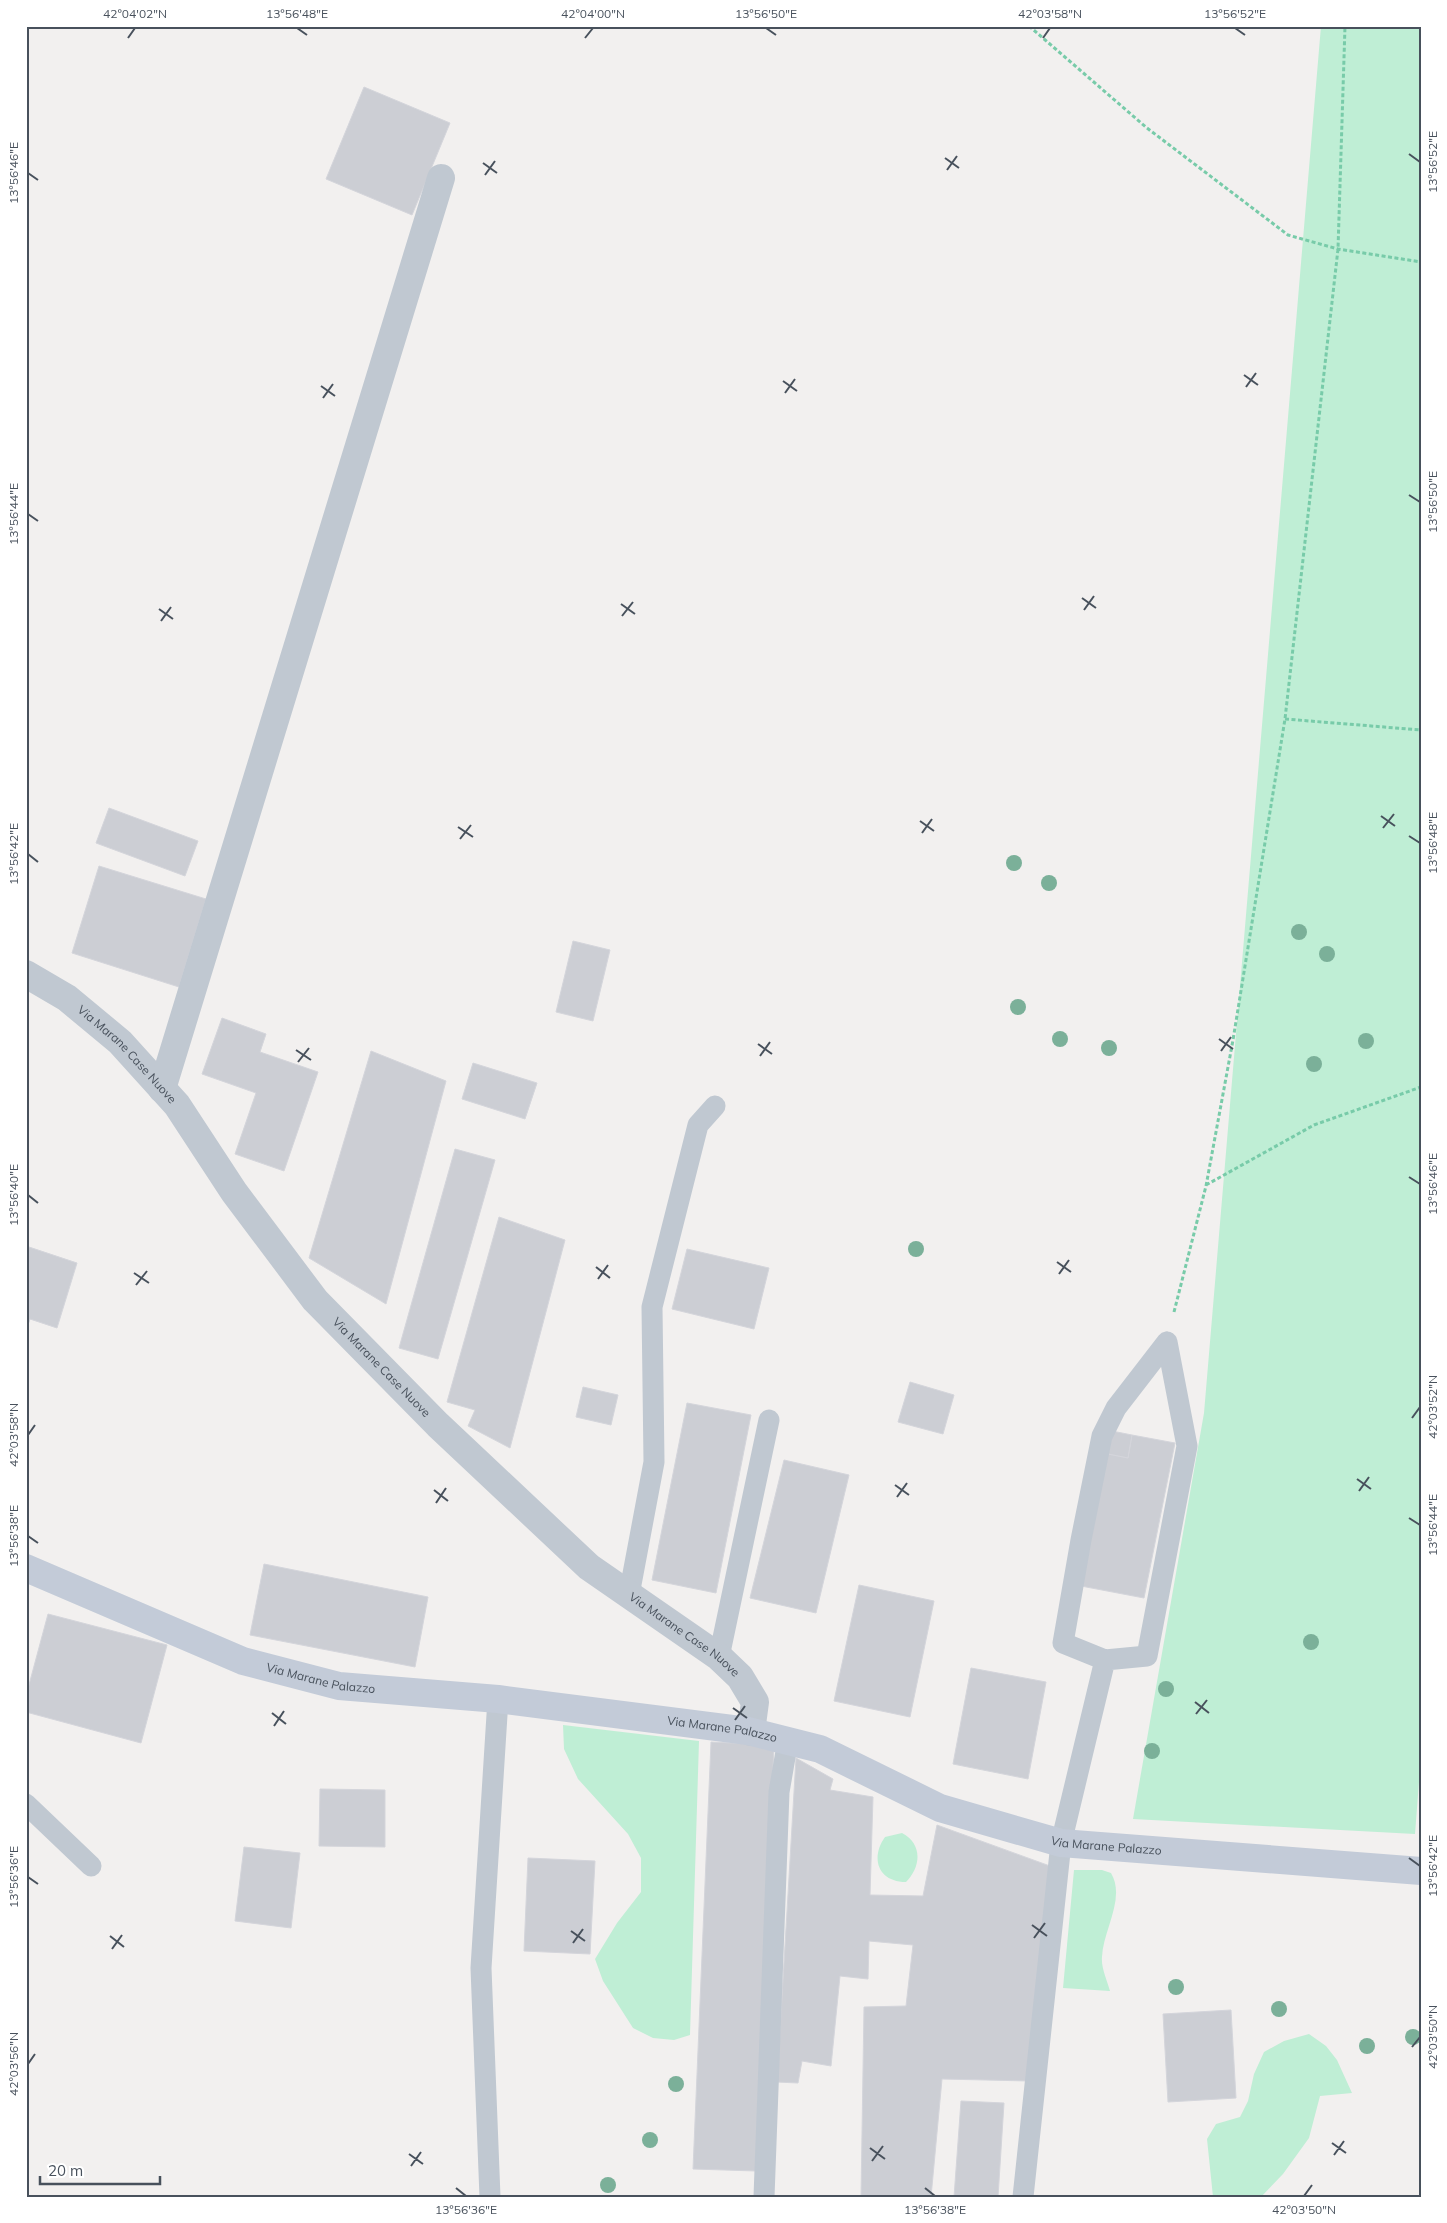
<svg xmlns="http://www.w3.org/2000/svg" width="1447" height="2223" font-family="Mulish,sans-serif">
<style>
.green{fill:#bfeed5}
.building{fill:#ccced4;stroke:#d4d5db}
.lines{fill:none;stroke-linecap:round;stroke-linejoin:round}
.path{stroke:#78cba9;stroke-width:3;stroke-dasharray:4 2.5;stroke-linecap:butt}
.service{stroke:#c0c8d1;stroke-width:21}
.minor{stroke:#c0c8d1;stroke-width:28}
.secondary{stroke:#c3cbd8;stroke-width:28}
.tree{fill:#7bb099}
.ticks{fill:none;stroke:#48515c;stroke-width:2}
.labels{text-anchor:middle;stroke-width:4;stroke-linejoin:round;paint-order:stroke}
.street-label{font-size:12px;fill:#48515c;stroke:#fff}
.neatline{fill:none;stroke:#48515c;stroke-width:2}
.ticks-label{font-size:12px;text-anchor:middle;fill:#48515c}
</style>
<rect width="100%" height="100%" fill="#f2f0ef"/>
<path class="green" d="M1321,26H1421V1756L1415,1834L1133,1819L1204,1413Z
M563,1725L699,1741L690,2035L674,2040L653,2038L633,2028L603,1981L595,1959L617,1923L641,1892V1858L628,1834L578,1779L564,1749Z
M902,1833C923,1844 921,1867 906,1882C878,1882 870,1858 885,1837Z
M1074,1870H1102L1111,1873C1126,1898 1103,1930 1102,1957C1101,1968 1107,1980 1110,1991L1063,1988Z
M1309,2034L1326,2046L1337,2060L1352,2093L1320,2096L1309,2138L1283,2174L1261,2197H1213L1207,2139L1216,2124L1240,2117L1248,2101L1254,2074L1264,2052L1284,2041Z"/>
<path class="building" d="M364,87L450,123L412,215L326,179Z
M109,808L198,841L185,876L96,843Z
M99,866L206,899L179,987L72,953Z
M573,941L610,950L593,1021L556,1012Z
M222,1018L266,1034L260,1052L318,1072L284,1171L235,1154L256,1093L202,1074Z
M371,1051L446,1081L386,1304L309,1258Z
M473,1063L537,1083L525,1119L462,1099Z
M455,1149L495,1160L438,1359L399,1348Z
M499,1217L565,1240L510,1448L468,1426L475,1410L447,1402Z
M26,1246L77,1263L57,1328L30,1319L26,1331Z
M687,1249L769,1268L754,1329L672,1309Z
M910,1382L954,1395L943,1434L898,1422Z
M583,1387L618,1395L611,1425L576,1417Z
M687,1403L751,1415L716,1593L652,1580Z
M1112,1431L1132,1435L1128,1458L1108,1454Z
M1132,1435L1175,1443L1144,1598L1081,1586L1108,1454L1128,1458Z
M784,1460L849,1475L816,1613L750,1598Z
M264,1564L428,1597L415,1667L250,1635Z
M859,1585L934,1601L910,1717L834,1701Z
M48,1614L167,1645L141,1743L26,1712V1696Z
M971,1668L1046,1682L1028,1779L953,1764Z
M711,1742L774,1745L756,2171L693,2169Z
M796,1758L833,1779L830,1790L873,1797L870,1895L923,1896L937,1825L1050,1866L1028,2081L942,2079L931,2197H861L864,2007L906,2006L913,1945L869,1941L868,1979L840,1976L831,2066L802,2061L798,2083L777,2082Z
M320,1789L385,1790V1847L319,1846Z
M244,1847L300,1853L291,1928L235,1921Z
M528,1858L595,1861L590,1954L524,1951Z
M1231,2010L1236,2098L1168,2102L1163,2014Z
M961,2101L1004,2103L998,2197H954Z"/>
<g class="lines">
<path class="path" d="M1029,26L1147,128L1288,235L1338,249L1421,262
M1285,719L1421,730
M1206,1185L1314,1125L1421,1087
M1174,1312L1206,1186L1233,1040L1285,719L1338,249L1345,26"/>
<path class="service" d="M629,1595L654,1462L652,1307L698,1125L715,1106
M719,1657L769,1420
M1105,1660L1147,1656L1187,1446L1167,1342
M26,1804L91,1866
M490,2197L481,1968L498,1699
M764,2197L779,1792L788,1740
M1023,2197L1061,1843L1105,1660L1063,1643L1081,1540L1102,1436L1116,1408L1167,1342"/>
<g class="minor">
<path id="s1" d="M26,974L67,998L120,1042L177,1105L234,1192L315,1300L438,1425L589,1567L719,1657L740,1677L755,1702L751,1732"/>
<path d="M162,1089L441,178"/>
</g>
<path class="secondary" id="s2" d="M26,1568L243,1661L339,1686L498,1699L748,1731L820,1749L940,1808L1061,1843L1421,1871"/>
</g>
<g class="tree">
<circle cx="1014" cy="863" r="8"/>
<circle cx="1049" cy="883" r="8"/>
<circle cx="1299" cy="932" r="8"/>
<circle cx="1327" cy="954" r="8"/>
<circle cx="1018" cy="1007" r="8"/>
<circle cx="1060" cy="1039" r="8"/>
<circle cx="1366" cy="1041" r="8"/>
<circle cx="1109" cy="1048" r="8"/>
<circle cx="1314" cy="1064" r="8"/>
<circle cx="916" cy="1249" r="8"/>
<circle cx="1311" cy="1642" r="8"/>
<circle cx="1166" cy="1689" r="8"/>
<circle cx="1152" cy="1751" r="8"/>
<circle cx="1176" cy="1987" r="8"/>
<circle cx="1279" cy="2009" r="8"/>
<circle cx="1413" cy="2037" r="8"/>
<circle cx="1367" cy="2046" r="8"/>
<circle cx="676" cy="2084" r="8"/>
<circle cx="650" cy="2140" r="8"/>
<circle cx="608" cy="2185" r="8"/>
</g>
<path class="ticks" d="M297,28L307,35M766,28L776,35M1235,28L1245,35M128,38L135,28M585,38L593,28M1043,38L1050,28M1409,154L1420,162M945,158L959,168M483,163L497,173M947,170L957,156M28,173L38,180M485,175L495,161M1244,375L1258,385M783,381L797,391M321,386L335,396M1246,387L1256,373M785,393L795,379M323,398L333,384M1409,495L1420,502M28,514L38,521M1082,598L1096,608M621,604L635,614M159,609L173,619M1084,610L1094,596M622,616L633,602M161,621L171,607M1381,816L1395,826M920,821L934,831M458,827L473,837M1383,828L1394,814M922,833L932,819M1409,836L1420,843M460,839L471,825M28,854L38,862M1219,1039L1233,1049M758,1044L772,1054M296,1050L311,1060M1221,1051L1231,1037M760,1056L770,1042M298,1062L309,1048M1409,1177L1420,1184M28,1195L38,1203M1057,1262L1071,1272M596,1267L610,1278M134,1273L149,1283M1059,1274L1069,1260M598,1279L608,1265M136,1285L147,1271M1412,1418L1420,1407M28,1435L35,1425M1357,1479L1371,1489M895,1485L909,1495M434,1490L448,1501M1359,1491L1369,1477M897,1497L907,1483M436,1503L446,1488M1409,1518L1420,1525M28,1536L38,1543M1195,1702L1209,1713M733,1708L747,1718M272,1713L286,1724M1196,1714L1207,1700M735,1720L745,1706M274,1726L284,1711M1409,1858L1420,1866M28,1877L38,1884M1032,1925L1047,1936M571,1931L585,1941M110,1936L124,1947M1034,1938L1045,1923M573,1943L583,1929M112,1949L122,1935M1412,2047L1420,2037M28,2064L35,2054M1332,2143L1346,2153M870,2148L885,2159M409,2154L423,2164M1334,2155L1344,2141M872,2161L883,2146M411,2166L421,2152M456,2188L466,2196M925,2188L935,2196M1304,2196L1312,2185"/>
<g class="labels">
<g class="street-label">
<text dy="4" stroke="none"><textPath href="#s1" startOffset="130">Via Marane Case Nuove</textPath></text>
<text dy="4" stroke="none"><textPath href="#s1" startOffset="535">Via Marane Case Nuove</textPath></text>
<text dy="4" stroke="none"><textPath href="#s1" startOffset="940">Via Marane Case Nuove</textPath></text>
<text dy="4" stroke="none"><textPath href="#s2" startOffset="316">Via Marane Palazzo</textPath></text>
<text dy="4" stroke="none"><textPath href="#s2" startOffset="721">Via Marane Palazzo</textPath></text>
<text dy="4" stroke="none"><textPath href="#s2" startOffset="1126">Via Marane Palazzo</textPath></text>
</g>
</g>
<rect width="1447" height="2223" fill="none" stroke="#ffffff" stroke-width="55"/>
<path d="M40 2176v8h120v-8" fill="none" stroke="#48515c" stroke-width="2.5"/>
<text x="48" y="2176" font-size="15" fill="#48515c" stroke="#ffffff" stroke-width="4" paint-order="stroke">20 m</text>
<rect x="28" y="28" width="1392" height="2168" class="neatline"/>
<g class="ticks-label">
<text x="135" y="18">42°04'02"N</text>
<text x="297" y="18">13°56'48"E</text>
<text x="593" y="18">42°04'00"N</text>
<text x="766" y="18">13°56'50"E</text>
<text x="1050" y="18">42°03'58"N</text>
<text x="1235" y="18">13°56'52"E</text>
<text transform="translate(1433 162) rotate(-90)" y="4">13°56'52"E</text>
<text transform="translate(14 173) rotate(-90)" y="4">13°56'46"E</text>
<text transform="translate(1433 502) rotate(-90)" y="4">13°56'50"E</text>
<text transform="translate(14 514) rotate(-90)" y="4">13°56'44"E</text>
<text transform="translate(1433 843) rotate(-90)" y="4">13°56'48"E</text>
<text transform="translate(14 854) rotate(-90)" y="4">13°56'42"E</text>
<text transform="translate(1433 1184) rotate(-90)" y="4">13°56'46"E</text>
<text transform="translate(14 1195) rotate(-90)" y="4">13°56'40"E</text>
<text transform="translate(1433 1407) rotate(-90)" y="4">42°03'52"N</text>
<text transform="translate(14 1435) rotate(-90)" y="4">42°03'58"N</text>
<text transform="translate(1433 1525) rotate(-90)" y="4">13°56'44"E</text>
<text transform="translate(14 1536) rotate(-90)" y="4">13°56'38"E</text>
<text transform="translate(1433 1866) rotate(-90)" y="4">13°56'42"E</text>
<text transform="translate(14 1877) rotate(-90)" y="4">13°56'36"E</text>
<text transform="translate(1433 2037) rotate(-90)" y="4">42°03'50"N</text>
<text transform="translate(14 2064) rotate(-90)" y="4">42°03'56"N</text>
<text x="466" y="2214">13°56'36"E</text>
<text x="935" y="2214">13°56'38"E</text>
<text x="1304" y="2214">42°03'50"N</text>
</g>
</svg>
